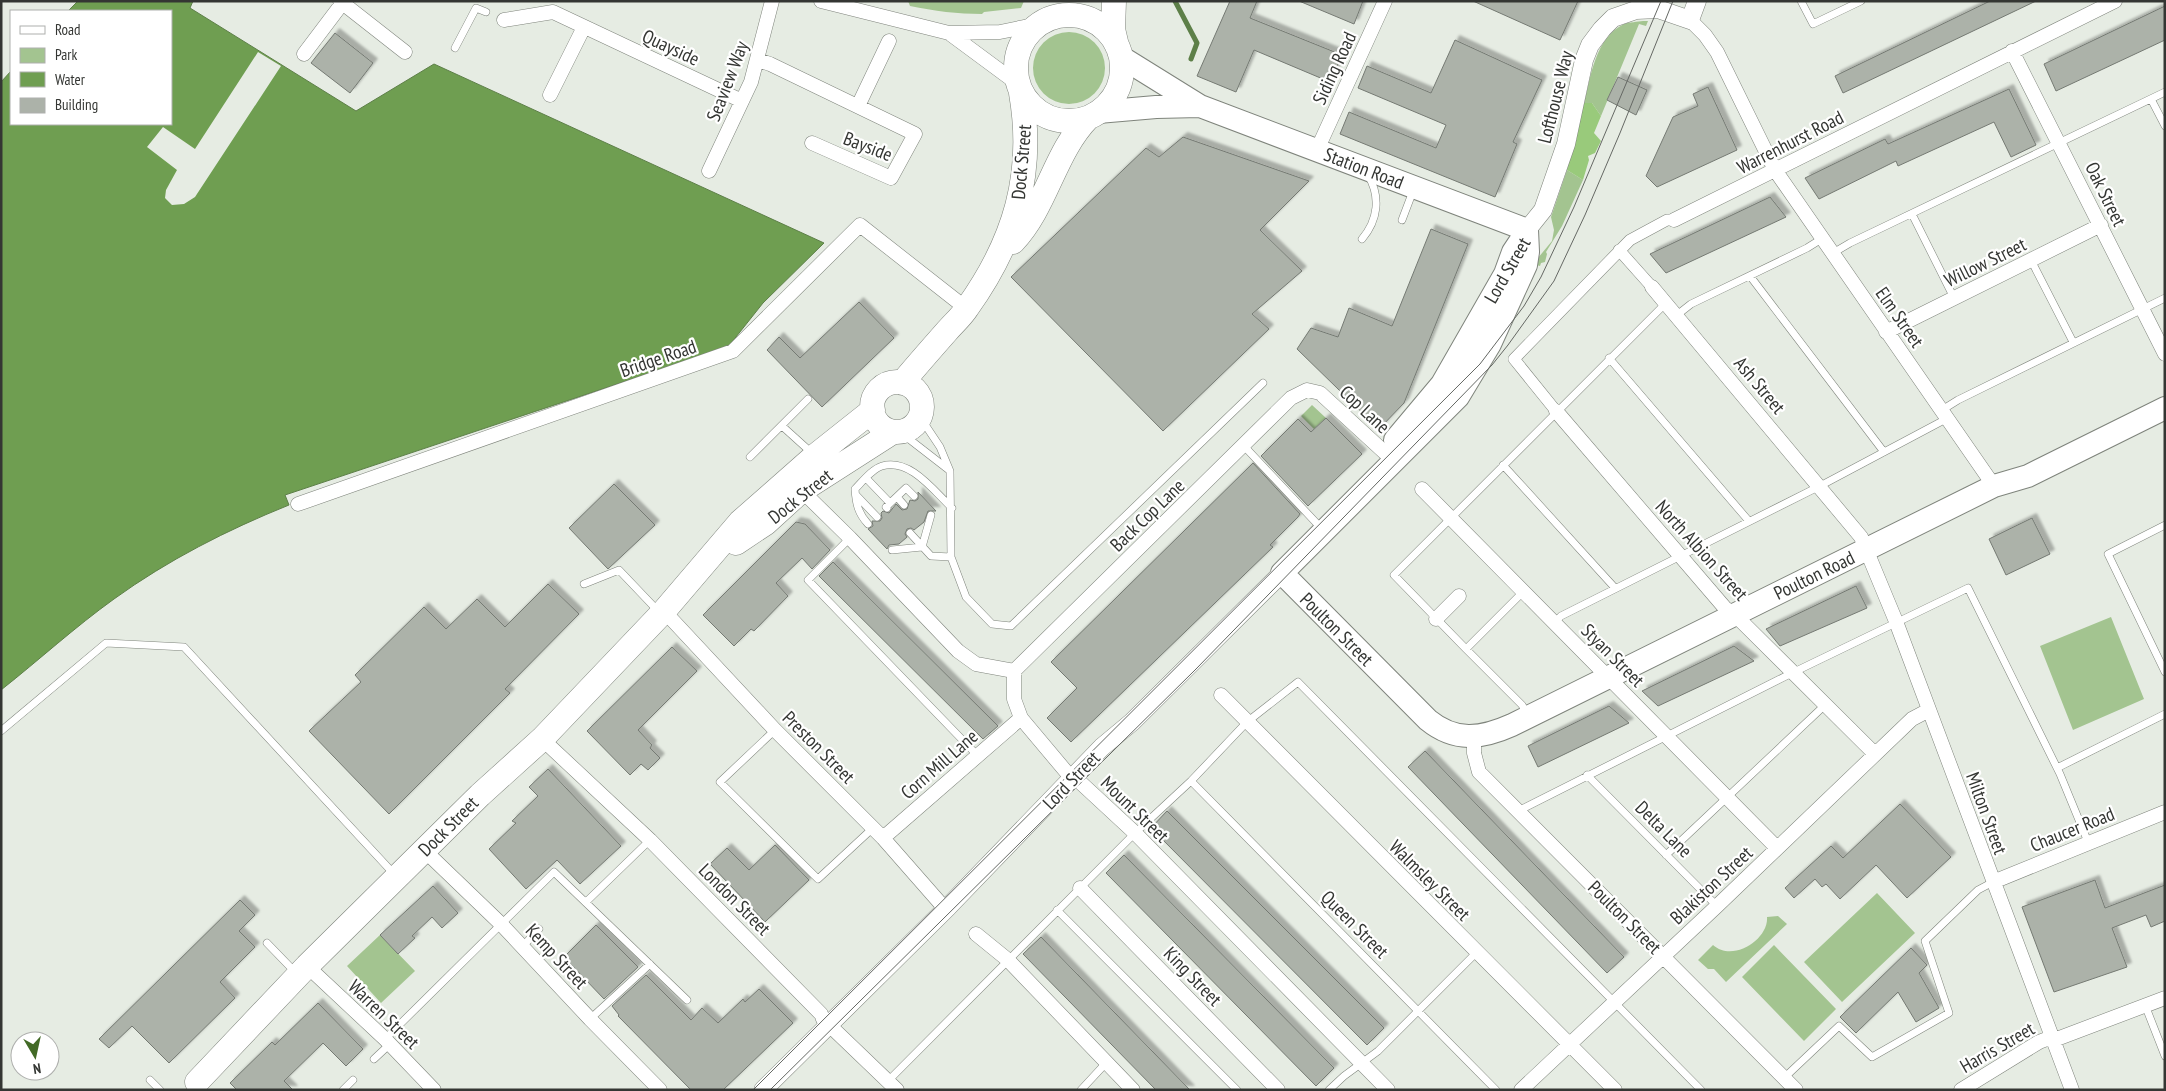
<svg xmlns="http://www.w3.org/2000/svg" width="2166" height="1091" font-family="'PT Sans Narrow',sans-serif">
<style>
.green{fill:#a3c490}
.forest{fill:#99ca7b}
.water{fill:#6f9e51;stroke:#5d7f48}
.pier{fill:#e6ece3}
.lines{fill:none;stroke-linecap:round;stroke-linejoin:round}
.stream{stroke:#5d7f48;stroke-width:5}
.building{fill:#acb2a9;stroke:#757a73;filter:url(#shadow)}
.service-casing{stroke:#7f847c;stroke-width:8}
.pedestrian-casing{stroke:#7f847c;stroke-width:12}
.minor-casing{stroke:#7f847c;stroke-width:15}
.tertiary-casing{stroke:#7f847c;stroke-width:19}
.primary-casing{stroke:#7f847c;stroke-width:24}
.trunk-casing{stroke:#7f847c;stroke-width:25}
.service{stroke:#fff;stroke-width:7}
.pedestrian{stroke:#fff;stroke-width:11}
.minor{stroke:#fff;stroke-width:14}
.tertiary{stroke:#fff;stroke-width:18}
.primary{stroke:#fff;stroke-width:22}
.trunk{stroke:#fff;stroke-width:24}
.tram{stroke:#656864;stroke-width:1}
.labels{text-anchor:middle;stroke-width:4.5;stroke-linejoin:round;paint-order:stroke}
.street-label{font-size:19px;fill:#343633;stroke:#fff}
</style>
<defs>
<filter id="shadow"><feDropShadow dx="4.5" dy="-4.5" stdDeviation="1" flood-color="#0004"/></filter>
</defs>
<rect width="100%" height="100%" fill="#e6ece3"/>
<path class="green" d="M908,1H1024L1021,8L984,12L982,14C958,14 934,11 910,6Z
M1643,21H1648L1646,26L1639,24L1601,116L1592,103H1584C1591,76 1595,38 1624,24C1629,22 1638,22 1643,21Z
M1033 68a36 36 0 1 1 72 0a36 36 0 1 1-72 0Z
M1567,170L1583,180L1562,226L1546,252L1547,254L1545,262L1541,263L1540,266L1533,264L1552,241L1554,230L1551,217Z
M1312,405L1326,418L1314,429L1301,416Z
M2111,617L2144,699L2073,730L2040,646Z
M1877,893L1915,933L1842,1002L1804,962Z
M1778,916L1787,924L1726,982L1714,969H1708L1698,960L1713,945C1733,963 1769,939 1767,917Z
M380,935L415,971L381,1003L347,966Z
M1774,945L1836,1009L1804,1041L1742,977Z"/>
<path class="forest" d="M1584,103H1592L1601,116L1594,133L1601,141L1595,153L1588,156L1589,160L1583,180L1567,170L1569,158L1568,147L1577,139C1576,126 1579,114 1584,103Z"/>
<path class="water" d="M78,1H193L190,8L356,111L434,64L824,243L763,303L728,347L285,495L289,505C227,530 168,560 114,599C75,627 39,660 1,690V82L11,71V124H171V11H68Z"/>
<path class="pier" d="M258,52L281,66L195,197L184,204L172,205L165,198L166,190L177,170L147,147L163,127L195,149Z"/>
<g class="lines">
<path class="stream" d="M1175,1L1197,43L1191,59"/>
</g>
<path class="building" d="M1230,1H1257L1250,18L1342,55L1330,82L1254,50L1236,92L1197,76Z
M1299,1H1363L1354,24Z
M1473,1H1578L1560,40Z
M1990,1H2036L1843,93L1835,76Z
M2165,6V40L2056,91L2044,64Z
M335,33L373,63L350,93L311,63Z
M1455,40L1542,80L1513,142L1517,144L1495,197L1340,134L1349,112L1436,148L1446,125L1358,88L1367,66L1431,93Z
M1618,77L1647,90L1636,115L1607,100Z
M1708,87L1737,150L1657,187L1646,176L1673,117L1698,106L1693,94Z
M2009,89L2036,145L2011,157L1994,122L1898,166L1896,161L1819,199L1805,178L1885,139L1888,144Z
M1183,137L1309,181L1260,230L1302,271L1252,314L1269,329L1163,431L1011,277L1146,148L1159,157Z
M1770,197L1786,217L1666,273L1650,254Z
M1431,229L1468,244L1404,403L1379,429L1297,349L1311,328L1338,337L1349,308L1392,326Z
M859,302L894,338L822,407L767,350L779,337L800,358Z
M1326,418L1362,454L1308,506L1261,456L1298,419L1311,432Z
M1253,463L1300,514L1298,517L1270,545L1273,547L1071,742L1047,718L1077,688L1051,662Z
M614,484L655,525L608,569L569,528Z
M918,492L936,511H928L924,522L914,530L911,528L907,529L905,534L907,537L899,544L889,545L887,549L868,529L873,526L872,521H880L882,518L881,513L883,511L889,513L896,504L902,510L907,509L910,500L915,501L918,499Z
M2032,518L2050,554L2006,575L1989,539Z
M796,522L805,524L830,550L812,569L802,558L776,583L788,596L754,631L751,629L734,646L703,615Z
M833,562L998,726L983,739L819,576Z
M548,584L579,614L505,689L510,693L389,814L309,731L361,682L355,675L424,607L446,629L477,599L505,627Z
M1856,586L1867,608L1780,646L1766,629Z
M1734,646L1754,661L1658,706L1642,691Z
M672,647L697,671L638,730L652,745L650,748L660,758L648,770L641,764L630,775L587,731Z
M1609,706L1629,723L1538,767L1528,746Z
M1425,751L1624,957L1607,973L1408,767Z
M548,769L621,846L580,884L557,860L526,889L489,849L516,823L512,821L538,796L529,787Z
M1900,804L1951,857L1907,898L1876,865L1840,899L1826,884L1822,887L1815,879L1794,898L1785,888L1831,846L1843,858Z
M1167,811L1384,1028L1367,1045L1151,828Z
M775,845L809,880L765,922L710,864L727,848L749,870Z
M1124,855L1334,1068L1316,1086L1106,873Z
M2095,880L2105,908L2165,885V921L2151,927L2146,915L2112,928L2127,967L2054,992L2022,907Z
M433,886L458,913L442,928L432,917L412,936L415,938L398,954L380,935Z
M240,900L255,915L239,931L255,947L220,982L235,998L169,1063L132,1026L109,1048L99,1039Z
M596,925L638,967L604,999L564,957Z
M1041,937L1190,1090H1156L1023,954Z
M1911,948L1927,965L1919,973L1939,1008L1916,1022L1898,992L1856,1033L1840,1017Z
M646,975L691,1020L702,1008L718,1023L743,999L745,1002L759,989L793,1023L723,1090H691L618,1016L619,1015L612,1006Z
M318,1003L363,1049L346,1066L323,1043L284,1081L293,1090H237L230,1083L272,1042L275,1045Z"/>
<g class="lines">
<g class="service-casing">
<path id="service" d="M1801,1L1813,24L1861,1
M455,48L476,8L486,12
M2151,99L2165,126
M1912,214L1954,298
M1402,220L1413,191
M1362,239C1378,220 1381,197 1368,175
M1833,253L1850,243L2165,92
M2031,260L2073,342
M1750,276L1884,452
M1677,315L1691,304L1807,248L1823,238
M1609,358L1748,520
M1942,410L1958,400L2165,298
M920,417L940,447L950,471L951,557L966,597L992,624L1011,626L1263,383
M782,426L813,454
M900,432L949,470
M1244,446L1322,529
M750,457L808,399
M1503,465L1615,588
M866,478L890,503
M856,495L877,517
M897,497L904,505
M887,508L886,507L906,488L914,496
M868,524C858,513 856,504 855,489C862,482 872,469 882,466C910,458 933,490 952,508
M2165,525L2108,554L2165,672
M910,533L931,556L951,557
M850,538L808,580L977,755
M922,547L931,515
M892,550L922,547
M584,584L619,570L659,612
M1522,593L1466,649L1394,575L1666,303
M1554,623L1561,616L1820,486L1948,418
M1466,649L1522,705L1527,714
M775,730L720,782L818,879L873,828
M1,731L106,643L184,647L394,874
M2057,768L2165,714
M1587,775L1717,906
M1191,781L1496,1090
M1518,811L1792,673L1968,588L2060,774L2088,842
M1666,855L1825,705
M586,902L650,840
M1057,910L1237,1090
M267,943L296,973
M522,947L539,929
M2145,1005L2165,1056
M590,1019L650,964
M385,1039L554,872L687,1000
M374,1059L390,1044
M1784,1078L1839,1026L1872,1057L1949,1013L1925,941L1978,890L1993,882
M150,1080L160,1090
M888,1081L1135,833L1191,781L1247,722L1298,682L1701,1090
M343,1090L353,1080
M1081,1090L1106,1063
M1329,1090L1344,1076L1378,1051L1476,953"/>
</g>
<g class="pedestrian-casing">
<path id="pedestrian" d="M1619,250L1652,287
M1556,411L1514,359L1630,240L1667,220H1674"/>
</g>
<g class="minor-casing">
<path id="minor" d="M340,1L405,52
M821,1L949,33L1000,32L1039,24
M504,20L553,12L742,101
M1690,20L1705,35L1717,52L1775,170L1994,486
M949,33L1018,84
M2012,51L2165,354
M304,54L344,1
M758,60L770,64L915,134L891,178L812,143
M550,95L584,27
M858,106L889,41
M1317,150L1385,1
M709,171L751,82L772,1
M1674,220L2115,1
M1652,287L1861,537L1895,619L2072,1090
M1886,332L2101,225
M1556,411L1725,608L1734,614L1875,754
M797,486L850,538L958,651L976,664L1014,671
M1422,489L1777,848
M298,504L733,351L860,225L967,309
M664,611L775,730L883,838L940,903L948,907
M1436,619L1459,596
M1014,671V699L1021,718L1068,774L1081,783L1135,833L1388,1090
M1014,671L1291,398L1307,390L1320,393L1394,461
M1221,695L1615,1090
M1474,736V753L1479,772L1796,1090
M542,739L650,840L821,1014L823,1019L897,1090
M883,838L1021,718
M424,850L501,924L590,1019L660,1090
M1993,882L2165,812
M1080,888L1278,1090
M976,934L1008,960L1133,1090
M307,966L385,1039L434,1090
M2054,1040L2165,998
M1521,1090L1717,906L1912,719L1929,710
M1961,1090L2039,1042L2052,1037"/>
</g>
<g class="tertiary-casing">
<path id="tertiary" d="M1527,230L1543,210L1566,144L1584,60L1590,45L1602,29L1613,18L1636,10L1658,9L1690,20L1697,1
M763,1090L948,907L1102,747L1132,722L1282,573"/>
</g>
<g class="primary-casing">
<path id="primary" d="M1121,57L1200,106L1527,230
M1098,112L1156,107L1200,106
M1527,230L1528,252L1526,265L1490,344L1458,397L1282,573L1428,720C1455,742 1481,739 1512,725L1994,486L2028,476L2165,408
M1395,440L1442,384L1505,274L1513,252L1527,231"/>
</g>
<g class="trunk-casing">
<path id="trunk" d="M1114,1L1113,29L1117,46
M1016 68a53 53 0 1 1 106 0a53 53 0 1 1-106 0Z
M1013,242C1047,206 1054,153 1088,118
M872 407a25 25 0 1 1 50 0a25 25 0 1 1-50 0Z
M902,383C917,365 932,348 947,331C954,323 962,316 967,308C1015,241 1035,174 1021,93
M736,543L766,523L801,491L893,432
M197,1082L307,966L480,795L542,739L664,611L740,522L815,456L873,410"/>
</g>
<use href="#service" class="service"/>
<use href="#pedestrian" class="pedestrian"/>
<use href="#minor" class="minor"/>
<use href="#tertiary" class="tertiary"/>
<use href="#primary" class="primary"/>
<use href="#trunk" class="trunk"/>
<path class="tram" d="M753,1090L1480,364L1524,306L1541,277L1574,207L1661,1
M770,1090L1196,669L1492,365L1508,345L1554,281L1585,215L1620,133L1673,1"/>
</g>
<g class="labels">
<g class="street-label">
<text transform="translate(671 47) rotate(25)" y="7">Quayside</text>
<text transform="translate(1334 68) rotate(-65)" y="7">Siding Road</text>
<text transform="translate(727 81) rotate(-69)" y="7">Seaview Way</text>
<text transform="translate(1555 97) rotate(-76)" y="7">Lofthouse Way</text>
<text transform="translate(1790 142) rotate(-27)" y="7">Warrenhurst Road</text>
<text transform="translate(868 146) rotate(21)" y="7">Bayside</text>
<text transform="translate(1021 162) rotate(-85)" y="7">Dock Street</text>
<text transform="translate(1364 168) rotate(21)" y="7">Station Road</text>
<text transform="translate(2106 194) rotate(64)" y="7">Oak Street</text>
<text transform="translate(1985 262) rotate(-26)" y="7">Willow Street</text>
<text transform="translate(1507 270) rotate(-60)" y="7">Lord Street</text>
<text transform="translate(1900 317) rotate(55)" y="7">Elm Street</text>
<text transform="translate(658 358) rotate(-19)" y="7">Bridge Road</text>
<text transform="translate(1760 385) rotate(50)" y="7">Ash Street</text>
<text transform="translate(1365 409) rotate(43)" y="7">Cop Lane</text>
<text transform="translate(800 496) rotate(-38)" y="7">Dock Street</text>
<text transform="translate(1147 515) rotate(-44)" y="7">Back Cop Lane</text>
<text transform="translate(1702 550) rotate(48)" y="7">North Albion Street</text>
<text transform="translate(1814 575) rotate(-26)" y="7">Poulton Road</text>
<text transform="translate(1337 629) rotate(45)" y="7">Poulton Street</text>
<text transform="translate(1613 655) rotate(45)" y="7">Styan Street</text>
<text transform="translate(819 747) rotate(45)" y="7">Preston Street</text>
<text transform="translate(939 764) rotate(-41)" y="7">Corn Mill Lane</text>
<text transform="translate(1071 780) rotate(-46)" y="7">Lord Street</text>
<text transform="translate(1135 809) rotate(44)" y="7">Mount Street</text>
<text transform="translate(1987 813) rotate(70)" y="7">Milton Street</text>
<text transform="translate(448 826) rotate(-45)" y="7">Dock Street</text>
<text transform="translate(1664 829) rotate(45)" y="7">Delta Lane</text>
<text transform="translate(2072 829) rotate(-22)" y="7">Chaucer Road</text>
<text transform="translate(1430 880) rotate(45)" y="7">Walmsley Street</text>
<text transform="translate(1711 885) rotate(-43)" y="7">Blakiston Street</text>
<text transform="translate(735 899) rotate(45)" y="7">London Street</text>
<text transform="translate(1625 917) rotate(45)" y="7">Poulton Street</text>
<text transform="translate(1355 924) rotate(45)" y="7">Queen Street</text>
<text transform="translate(557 956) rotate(47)" y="7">Kemp Street</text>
<text transform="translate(1193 976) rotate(46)" y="7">King Street</text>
<text transform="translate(384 1014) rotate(44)" y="7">Warren Street</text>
<text transform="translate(1997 1047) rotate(-30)" y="7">Harris Street</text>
</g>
</g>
<rect width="2166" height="1091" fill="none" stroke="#343633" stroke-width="5"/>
<rect x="10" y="10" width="162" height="115" fill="#ffffff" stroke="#aeafad"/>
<rect x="20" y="26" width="25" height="8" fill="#ffffff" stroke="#aeafad"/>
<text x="55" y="35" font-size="15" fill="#343633">Road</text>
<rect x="20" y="48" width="25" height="15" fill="#a3c490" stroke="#aeafad"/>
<text x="55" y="60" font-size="15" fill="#343633">Park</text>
<rect x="20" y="72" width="25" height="15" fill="#6f9e51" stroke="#aeafad"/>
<text x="55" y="85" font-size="15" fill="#343633">Water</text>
<rect x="20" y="98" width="25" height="15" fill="#acb2a9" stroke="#aeafad"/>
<text x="55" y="110" font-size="15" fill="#343633">Building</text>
<g transform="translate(35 1056) rotate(171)"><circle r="24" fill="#ffffff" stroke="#aeafad"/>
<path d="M0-4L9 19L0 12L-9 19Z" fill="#426a26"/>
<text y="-8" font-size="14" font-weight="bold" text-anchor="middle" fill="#343633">N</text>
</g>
</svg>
